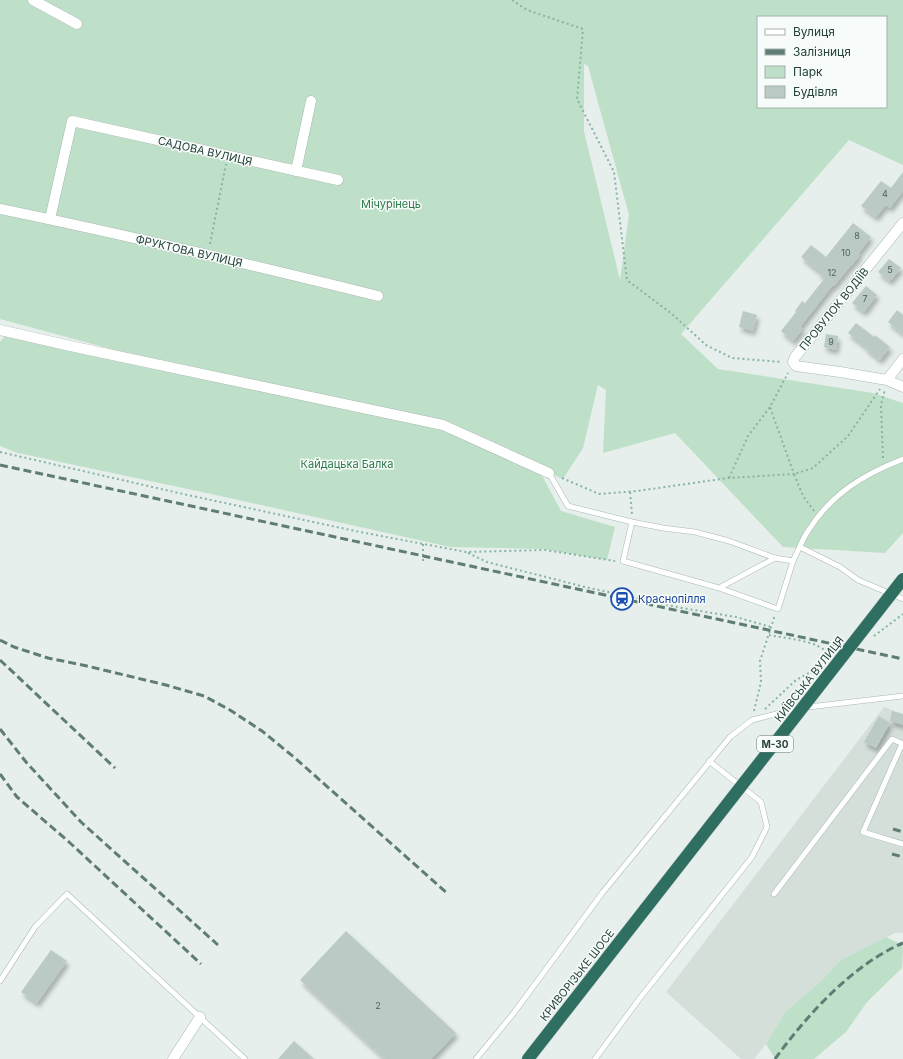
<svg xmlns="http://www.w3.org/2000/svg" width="903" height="1059" font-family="Inter,sans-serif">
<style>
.built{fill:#d4dfda}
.green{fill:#bfe0c8;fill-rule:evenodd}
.building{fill:#bbcac4;filter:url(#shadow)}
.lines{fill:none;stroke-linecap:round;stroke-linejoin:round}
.lane-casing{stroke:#a8b8b2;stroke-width:6}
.street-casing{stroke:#a8b8b2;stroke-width:11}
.highway-casing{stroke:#c2cac8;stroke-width:13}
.path{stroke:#86b3a5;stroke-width:2;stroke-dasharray:2 3;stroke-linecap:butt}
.lane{stroke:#fff;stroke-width:5}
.street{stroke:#fff;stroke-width:10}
.highway{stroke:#2f6f62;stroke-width:12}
.rail{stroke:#5f7d75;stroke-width:3;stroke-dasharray:8 4;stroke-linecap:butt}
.highway-bridge-casing{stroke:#c2cac8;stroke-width:13;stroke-linecap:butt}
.highway-bridge{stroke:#2f6f62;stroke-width:12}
.labels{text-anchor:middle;stroke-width:3;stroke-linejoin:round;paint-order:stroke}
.number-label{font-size:9px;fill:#4a645c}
.shield{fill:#f7fbf9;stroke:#637a73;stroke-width:1}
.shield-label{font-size:10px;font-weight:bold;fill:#24423a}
.street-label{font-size:11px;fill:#24423a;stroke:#f7fbf9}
.park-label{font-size:11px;fill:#2d7a4b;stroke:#f7fbf9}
.transit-label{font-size:11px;fill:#164399;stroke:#f7fbf9;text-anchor:start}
</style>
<defs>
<filter id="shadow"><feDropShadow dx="2.5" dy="4.5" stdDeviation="2" flood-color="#0004"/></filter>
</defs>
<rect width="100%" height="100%" fill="#e6efeb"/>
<path class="built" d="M884,707L903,714V933H895L841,960L818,984L785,1012L766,1044L754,1059H741L666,992Z"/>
<path class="green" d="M0,0H903V165L849,140L681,334L718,369L873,393L903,403V533L885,553L783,547L675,433L603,453L606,390L598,385L583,448L563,479L538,468L561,511L615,527L607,560L543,549L450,547L216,495L18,453L0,446V342L7,334L446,426L170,365L0,319ZM758,17H886V107H758ZM584,64L588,66L629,215L620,280L584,131Z
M886,937L903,945L902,968L867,1002L846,1032L814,1059H775L766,1044L785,1012L818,984L841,960Z"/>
<path class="building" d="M903,172V191L890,208L886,205L876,217L861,206L881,181L891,188Z
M853,223L871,237L858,254L860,255L851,266V265L834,286L833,285L800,327L803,329L793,341L781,331L796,312L795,311L802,301L805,303L825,278L819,274L820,272L801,257L811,245L826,257Z
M889,259L901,268L890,281L878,272Z
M866,286L877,295L864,312L852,303Z
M897,310L903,315V334L888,322Z
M743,311L757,315L753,331L739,327Z
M856,323L874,337L875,335L890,347L880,360L865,348L866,347L848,333Z
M826,334L838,336L836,350L824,347Z
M892,711L903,714V725L890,721Z
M879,716L890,723L876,748L864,742Z
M346,931L456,1033L431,1059H385L300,980Z
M51,950L67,961L37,1003L21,992Z
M294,1041L314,1059H278Z"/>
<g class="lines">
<g class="lane-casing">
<path id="lane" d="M549,473L568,506L632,522L663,528L695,532L729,541L775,558L793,561C798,551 802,540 808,531C831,494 864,474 903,459
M632,522L623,561L719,588L778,609L793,561
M800,547L840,567L858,580L903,599
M719,588L775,558
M902,744L863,832L903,844
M774,894L892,739L903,744
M0,981L35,927L67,894L245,1059
M476,1059L513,1014L603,892L730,737L752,720L800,708L903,696
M595,1059L640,998L752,857L767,827L761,802L709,761"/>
</g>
<g class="street-casing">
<path id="street" d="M33,0L77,24
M296,171L311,101
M0,209C127,235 252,265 378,296
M50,219L72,121L338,180
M903,223L795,357L793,362L796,366L840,372L887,380L903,387
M0,330L75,347L443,425L549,473
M887,380L903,359
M173,1059L200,1017"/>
</g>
<g class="highway-casing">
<path id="highway" d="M528,1059L646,908"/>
</g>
<path class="path" d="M512,0L527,10L583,29L577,99L614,172L627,280L672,314L706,345L732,358L782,362
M210,244L226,164
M0,452L183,494L360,532L466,552L545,550L615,561
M883,458L881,405L885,389
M562,478L599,494L637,491L728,478L794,474L770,407L788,373
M729,478L748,436L770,407
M630,492L632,515
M814,511L803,496L794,474L813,468L848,436L880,389
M423,544V561
M468,553L487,562L585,587L682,608L736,617L771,627
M769,635C784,638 800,639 816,645C820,647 824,650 829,652L830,655
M874,636L903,614
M765,709L796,680L818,668
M754,711L761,682L760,661L775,615"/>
<use href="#lane" class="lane"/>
<use href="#street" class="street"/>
<use href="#highway" class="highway"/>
<path class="rail" d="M0,465L903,659
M0,640L14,647L48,658L87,666L166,685L204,696L230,710L262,731L295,758L448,894
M0,660L115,768
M0,729L26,762L81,822L218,945
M0,774L17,797L69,842L201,964
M893,829L903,832
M892,854L903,857
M775,1059C807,1015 852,965 903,943"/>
<g class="highway-bridge-casing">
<path id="highway-bridge" d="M646,908L903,579"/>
</g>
<use href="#highway-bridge" class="highway-bridge"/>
</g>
<defs>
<g id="station-ring" transform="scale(1.15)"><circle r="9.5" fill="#f7fbf9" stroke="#1a4fb4" stroke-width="1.5"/><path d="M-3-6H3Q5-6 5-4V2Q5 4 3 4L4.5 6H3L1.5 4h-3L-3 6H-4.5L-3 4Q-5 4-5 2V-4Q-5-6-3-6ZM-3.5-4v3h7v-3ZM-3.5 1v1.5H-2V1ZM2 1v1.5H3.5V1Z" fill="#1a4fb4"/></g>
</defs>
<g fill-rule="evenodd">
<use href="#station-ring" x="622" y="599"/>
</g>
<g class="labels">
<g class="number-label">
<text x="885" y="197">4</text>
<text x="857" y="239">8</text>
<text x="846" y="256">10</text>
<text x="890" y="273">5</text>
<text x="832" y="276">12</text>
<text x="865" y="302">7</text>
<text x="831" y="345">9</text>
<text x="378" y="1009">2</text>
</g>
<rect class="shield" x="757" y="736" width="36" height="16" rx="3"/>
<g class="shield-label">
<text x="775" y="748">М-30</text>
</g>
<g class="street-label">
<text transform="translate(205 151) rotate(13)" y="4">САДОВА ВУЛИЦЯ</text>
<text transform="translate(189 251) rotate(13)" y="4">ФРУКТОВА ВУЛИЦЯ</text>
<text transform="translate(834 309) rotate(-51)" y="4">ПРОВУЛОК ВОДІЇВ</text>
<text transform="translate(809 679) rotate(-52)" y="4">КИЇВСЬКА ВУЛИЦЯ</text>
<text transform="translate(577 975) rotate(-52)" y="4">КРИВОРІЗЬКЕ ШОСЕ</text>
</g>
<g class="park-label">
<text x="391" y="208">Мічурінець</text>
<text x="347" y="468">Кайдацька Балка</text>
</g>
<g class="transit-label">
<text x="638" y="603">Краснопілля</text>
</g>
</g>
<rect x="757" y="16" width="130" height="92" fill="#f7fbf9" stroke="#a3b1ad"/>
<rect x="765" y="29" width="20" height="6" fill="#ffffff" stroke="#a3b1ad"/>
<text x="793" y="36" font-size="12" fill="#24423a">Вулиця</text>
<rect x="765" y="49" width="20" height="6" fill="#5f7d75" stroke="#a3b1ad"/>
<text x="793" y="56" font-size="12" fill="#24423a">Залізниця</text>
<rect x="765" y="66" width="20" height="12" fill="#bfe0c8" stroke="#a3b1ad"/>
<text x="793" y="76" font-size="12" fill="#24423a">Парк</text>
<rect x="765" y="86" width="20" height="12" fill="#bbcac4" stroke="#a3b1ad"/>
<text x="793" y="96" font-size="12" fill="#24423a">Будівля</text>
</svg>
